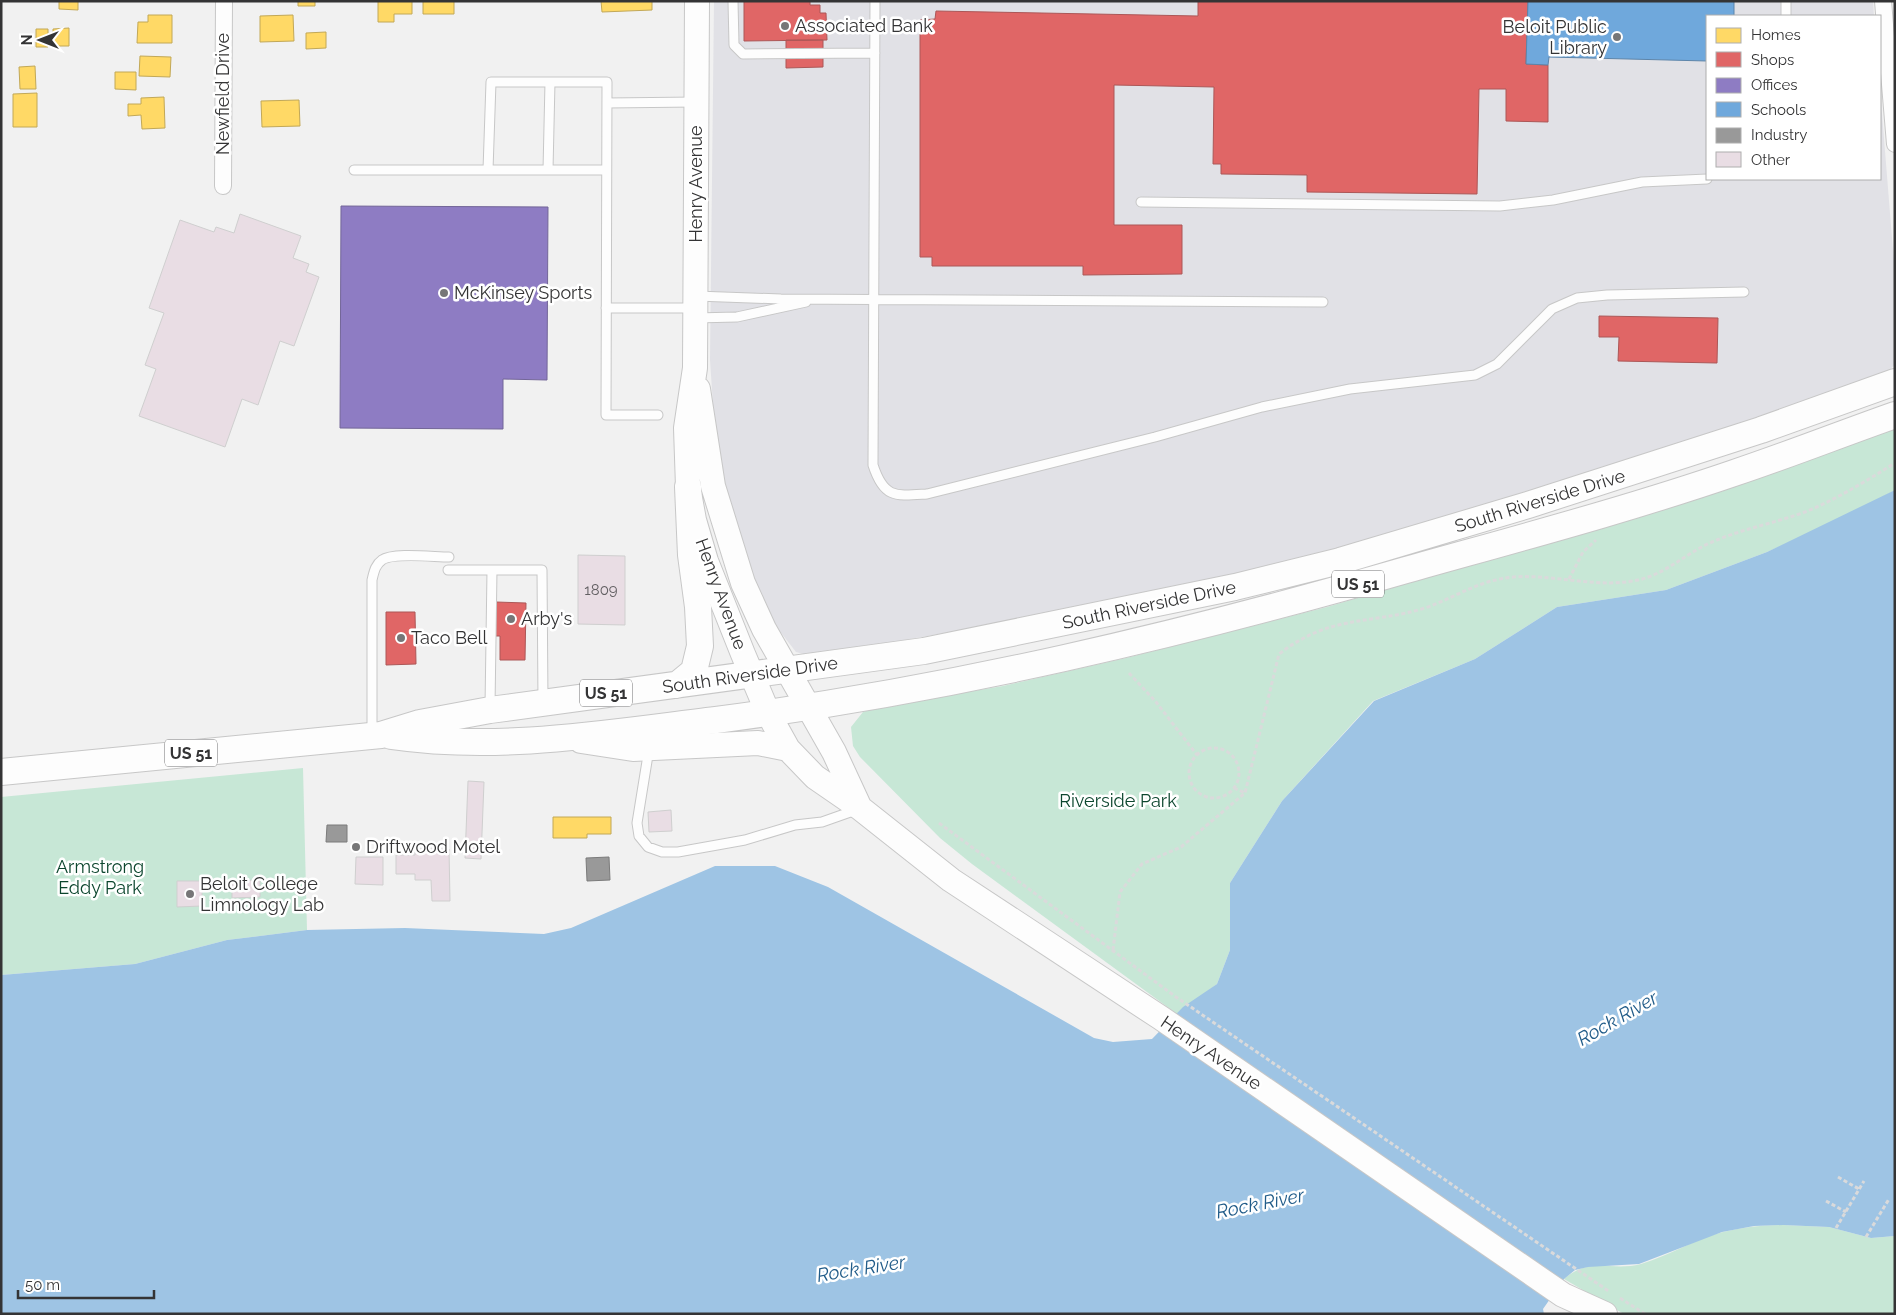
<svg xmlns="http://www.w3.org/2000/svg" width="1896" height="1315" font-family="Raleway,sans-serif">
<style>
.built{fill:#e1e1e6}
.green{fill:#c7e7d6}
.water{fill:#9ec4e4}
.homes{fill:#ffd966;stroke:#c2a857}
.shops{fill:#e06666;stroke:#ac5757}
.offices{fill:#8e7cc3;stroke:#736698}
.schools{fill:#6fa8dc;stroke:#5d85aa}
.industry{fill:#999;stroke:#7b7b7b}
.building{fill:#e9dde4;stroke:#cfcfcf}
.lines{fill:none;stroke-linecap:round;stroke-linejoin:round}
.lane-casing{stroke:#c7c7c7;stroke-width:11}
.street-casing{stroke:#c7c7c7;stroke-width:18}
.secondary-casing{stroke:#c7c7c7;stroke-width:26}
.primary-casing{stroke:#c7c7c7;stroke-width:28}
.path{stroke:#dadadb;stroke-width:3;stroke-dasharray:4 2.5;stroke-linecap:butt}
.lane{stroke:#fdfdfd;stroke-width:9}
.street{stroke:#fdfdfd;stroke-width:16}
.secondary{stroke:#fdfdfd;stroke-width:24}
.primary{stroke:#fdfdfd;stroke-width:26}
.poi-dot{fill:#767677;stroke:#fff;stroke-width:2}
.labels{text-anchor:middle;stroke-width:5;stroke-linejoin:round;paint-order:stroke}
.number-label{font-size:15px;fill:#625f62}
.shield{fill:#fff;stroke:#717172;stroke-width:1}
.shield-label{font-size:16px;font-weight:bold;fill:#343435}
.poi-label{font-size:18px;fill:#343435;stroke:#fff;text-anchor:start}
.street-label{font-size:18px;fill:#343435;stroke:#fff}
.park-label{font-size:18px;fill:#0c462e;stroke:#fff}
.water-label{font-size:19px;font-style:italic;fill:#215c89;stroke:#fff}
</style>
<rect width="100%" height="100%" fill="#f1f1f1"/>
<path class="built" d="M714,1H1873L1874,16H1707V179H1880V89L1895,275V364L1888,372L1654,454L1378,538L1204,582L1079,609L871,646L807,655L796,652L775,625L750,569L723,483L715,435L710,360Z"/>
<path class="green" d="M1895,426V490L1843,519L1767,552L1666,590L1557,607L1475,659L1373,701L1282,801L1230,883V950L1217,984L1177,1014L972,864L940,838L860,757L853,746L851,727L863,712L878,707L1003,686L1126,658L1327,607L1530,547Z
M303,768L307,930L227,940L135,964L1,975V797Z
M1783,1225L1829,1227L1871,1238L1895,1236V1314H1624L1564,1279C1590,1256 1612,1272 1641,1264C1669,1256 1694,1239 1723,1232C1743,1227 1763,1225 1783,1225Z"/>
<path class="water" d="M1895,490V1236L1871,1238L1829,1227L1783,1225L1754,1226L1722,1232L1639,1264L1588,1267L1575,1270L1564,1279L1543,1309L1544,1314H1V975L135,964L227,940L307,930L405,928L544,934L571,928L715,866H775L828,887L1094,1038L1113,1042L1152,1039L1183,1007L1217,984L1230,950V883L1282,801L1374,701L1475,659L1557,607L1666,590L1767,552Z"/>
<path class="homes" d="M59,1H78V10L59,9Z
M298,1H315V6H298Z
M378,1H412V14H394V22H378Z
M423,1H454V14H423Z
M601,1H652V10L602,12Z
M148,15H172V43H137L138,22H148Z
M293,15L294,41L260,42V16Z
M69,28V46H53V29Z
M36,29H48V47H36Z
M326,32V48L306,49V33Z
M140,56L171,57L170,77L139,76Z
M35,66L36,89H20L19,67Z
M115,72H136V90L115,89Z
M37,93V127H13V94Z
M164,97L165,128L142,129L141,115L128,116V104H141V98Z
M299,100L300,126L262,127L261,101Z
M553,817H611V834H587V838H553Z"/>
<path class="shops" d="M744,1H810V5H820V13H826L827,40L744,41Z
M1198,1H1528L1526,64L1548,65V122L1506,121V89H1479L1477,194L1307,192V175L1221,174V164H1213L1214,87L1114,85V225H1182V274L1083,275V266H932V257H920V20L935,19L936,11L1198,16Z
M786,40H823V67L786,68Z
M1599,316L1718,318L1717,363L1618,361L1619,337H1599Z
M496,602L526,603L525,660H500V636H495Z
M386,612H415L416,664L386,665Z"/>
<path class="offices" d="M341,206L548,207L547,380L503,379V429L340,428Z"/>
<path class="schools" d="M1528,1H1734V16H1707V61L1549,57L1548,65L1526,64Z"/>
<path class="industry" d="M327,825H347V842H326Z
M609,857L610,880L587,881L586,858Z"/>
<path class="building" d="M240,214L301,236L293,258L309,264L306,272L319,277L294,346L280,341L258,405L242,399L225,447L139,416L156,369L145,365L164,313L149,308L180,220L214,232L216,227L234,233Z
M578,555L625,556V625L578,624Z
M468,781L484,782L481,859L465,858Z
M671,810L672,831L649,832L648,812Z
M415,849H449L450,901H432L431,880H415V874H396V855H415Z
M356,857H383V885L355,884Z
M260,880V897L232,898V881Z
M177,881H202V906L177,907Z"/>
<g class="lines">
<g class="lane-casing">
<path id="lane" d="M733,1L734,45L743,54L875,53
M875,1L873,465C884,499 896,496 927,494L1155,437L1262,407L1350,389L1475,375L1497,364L1552,309L1577,298L1607,295L1744,292
M1786,16V1
M607,103L696,102
M354,170H606
M488,170L491,82H607L606,415H658
M548,170L550,82
M1141,202L1500,206L1553,200L1642,182L1707,179
M696,296L781,299L1323,302
M606,308H695
M695,318L737,317L806,302
M448,570H542L543,702
M490,707L492,570
M372,734V580C374,572 375,565 382,560C393,552 434,557 449,557
M649,749L637,823L639,836L648,847L662,852H678L745,840L795,825L822,822L856,810"/>
</g>
<g class="street-casing">
<path id="street" d="M1883,1L1895,144
M223,186L224,1"/>
</g>
<g class="secondary-casing">
<path id="secondary" d="M697,1L695,368L686,428L688,487L694,520L706,561L743,654L768,713L788,749L815,777L860,808L951,880L1161,1018L1563,1295L1605,1314
M698,389L713,486L743,583L764,629L834,752L859,806
M581,741L633,749L758,743L788,749"/>
</g>
<g class="primary-casing">
<path id="primary" d="M677,685L694,671L700,646L698,607L691,555L688,487
M391,736C500,752 608,733 716,720C950,690 1180,635 1406,570C1516,539 1626,510 1734,473C1788,455 1841,434 1895,415
M1,772L381,735L420,723L490,710L924,651L1235,587L1340,561L1528,505L1761,430L1895,382"/>
</g>
<path class="path" d="M1569,579L1583,552L1596,540
M1129,673L1156,702L1197,755
M1189 773a25 25 0 1 1 50 0a25 25 0 1 1-50 0Z
M1234,788L1245,793
M939,823L1176,997L1610,1292
M1113,950L1120,892L1142,864L1181,847L1245,793L1279,654C1331,614 1369,625 1425,608C1457,597 1478,580 1514,577C1555,574 1597,589 1638,580C1666,574 1686,553 1712,542C1742,529 1775,523 1805,512C1837,499 1866,481 1895,463
M1838,1177L1859,1189
M1826,1201L1846,1212
M1836,1228L1864,1181
M1866,1237L1889,1199
M1620,1298L1645,1314"/>
<use href="#lane" class="lane"/>
<use href="#street" class="street"/>
<use href="#secondary" class="secondary"/>
<use href="#primary" class="primary"/>
</g>
<g class="poi-dot">
<circle cx="785" cy="26" r="5"/>
<circle cx="1617" cy="37" r="5"/>
<circle cx="444" cy="293" r="5"/>
<circle cx="511" cy="619" r="5"/>
<circle cx="401" cy="638" r="5"/>
<circle cx="356" cy="847" r="5"/>
<circle cx="190" cy="894" r="5"/>
</g>
<g class="labels">
<g class="number-label">
<text x="601" y="595">1809</text>
</g>
<g class="shield">
<rect x="1332" y="570.5" width="52" height="27" rx="4"/>
<rect x="580" y="679.5" width="52" height="27" rx="4"/>
<rect x="165" y="739.5" width="52" height="27" rx="4"/>
</g>
<g class="shield-label">
<text x="1358" y="590">US 51</text>
<text x="606" y="699">US 51</text>
<text x="191" y="759">US 51</text>
</g>
<g class="poi-label">
<text x="795" y="32">Associated Bank</text>
<text x="1607" y="33" text-anchor="end">Beloit Public<tspan x="1607" dy="21">Library</tspan></text>
<text x="454" y="299">McKinsey Sports</text>
<text x="521" y="625">Arby's</text>
<text x="411" y="644">Taco Bell</text>
<text x="366" y="853">Driftwood Motel</text>
<text x="200" y="890">Beloit College<tspan x="200" dy="21">Limnology Lab</tspan></text>
</g>
<g class="street-label">
<text transform="translate(223 94) rotate(-90)" y="6">Newfield Drive</text>
<text transform="translate(696 184) rotate(-90)" y="6">Henry Avenue</text>
<text transform="translate(1540 501) rotate(-17)" y="6">South Riverside Drive</text>
<text transform="translate(721 594) rotate(70)" y="6">Henry Avenue</text>
<text transform="translate(1149 605) rotate(-12)" y="6">South Riverside Drive</text>
<text transform="translate(750 675) rotate(-8)" y="6">South Riverside Drive</text>
<text transform="translate(1211 1053) rotate(34)" y="6">Henry Avenue</text>
</g>
<g class="park-label">
<text x="1118" y="807">Riverside Park</text>
<text x="100" y="873">Armstrong<tspan x="100" dy="21">Eddy Park</tspan></text>
</g>
<g class="water-label">
<text transform="translate(1617 1018) rotate(-30)" y="7">Rock River</text>
<text transform="translate(1260 1203) rotate(-11)" y="7">Rock River</text>
<text transform="translate(861 1268) rotate(-9)" y="7">Rock River</text>
</g>
</g>
<rect width="1896" height="1315" fill="none" stroke="#343435" stroke-width="5"/>
<rect x="1706" y="15" width="175" height="165" fill="#ffffff" stroke="#aeaeae"/>
<rect x="1716" y="28" width="25" height="15" fill="#ffd966" stroke="#aeaeae"/>
<text x="1751" y="40" font-size="15" fill="#343435">Homes</text>
<rect x="1716" y="52" width="25" height="15" fill="#e06666" stroke="#aeaeae"/>
<text x="1751" y="65" font-size="15" fill="#343435">Shops</text>
<rect x="1716" y="78" width="25" height="15" fill="#8e7cc3" stroke="#aeaeae"/>
<text x="1751" y="90" font-size="15" fill="#343435">Offices</text>
<rect x="1716" y="102" width="25" height="15" fill="#6fa8dc" stroke="#aeaeae"/>
<text x="1751" y="115" font-size="15" fill="#343435">Schools</text>
<rect x="1716" y="128" width="25" height="15" fill="#999999" stroke="#aeaeae"/>
<text x="1751" y="140" font-size="15" fill="#343435">Industry</text>
<rect x="1716" y="152" width="25" height="15" fill="#e9dde4" stroke="#aeaeae"/>
<text x="1751" y="165" font-size="15" fill="#343435">Other</text>
<g transform="translate(40 40) rotate(270)" stroke="#ffffff" stroke-width="4" paint-order="stroke">
<path d="M0-4L9 19L0 12L-9 19Z" fill="#343435"/>
<text y="-8" font-size="14" font-weight="bold" text-anchor="middle" fill="#343435">N</text>
</g>
<path d="M18 1290v8h136v-8" fill="none" stroke="#343435" stroke-width="2.5"/>
<text x="25" y="1290" font-size="15" fill="#343435" stroke="#ffffff" stroke-width="4" paint-order="stroke">50 m</text>
</svg>
